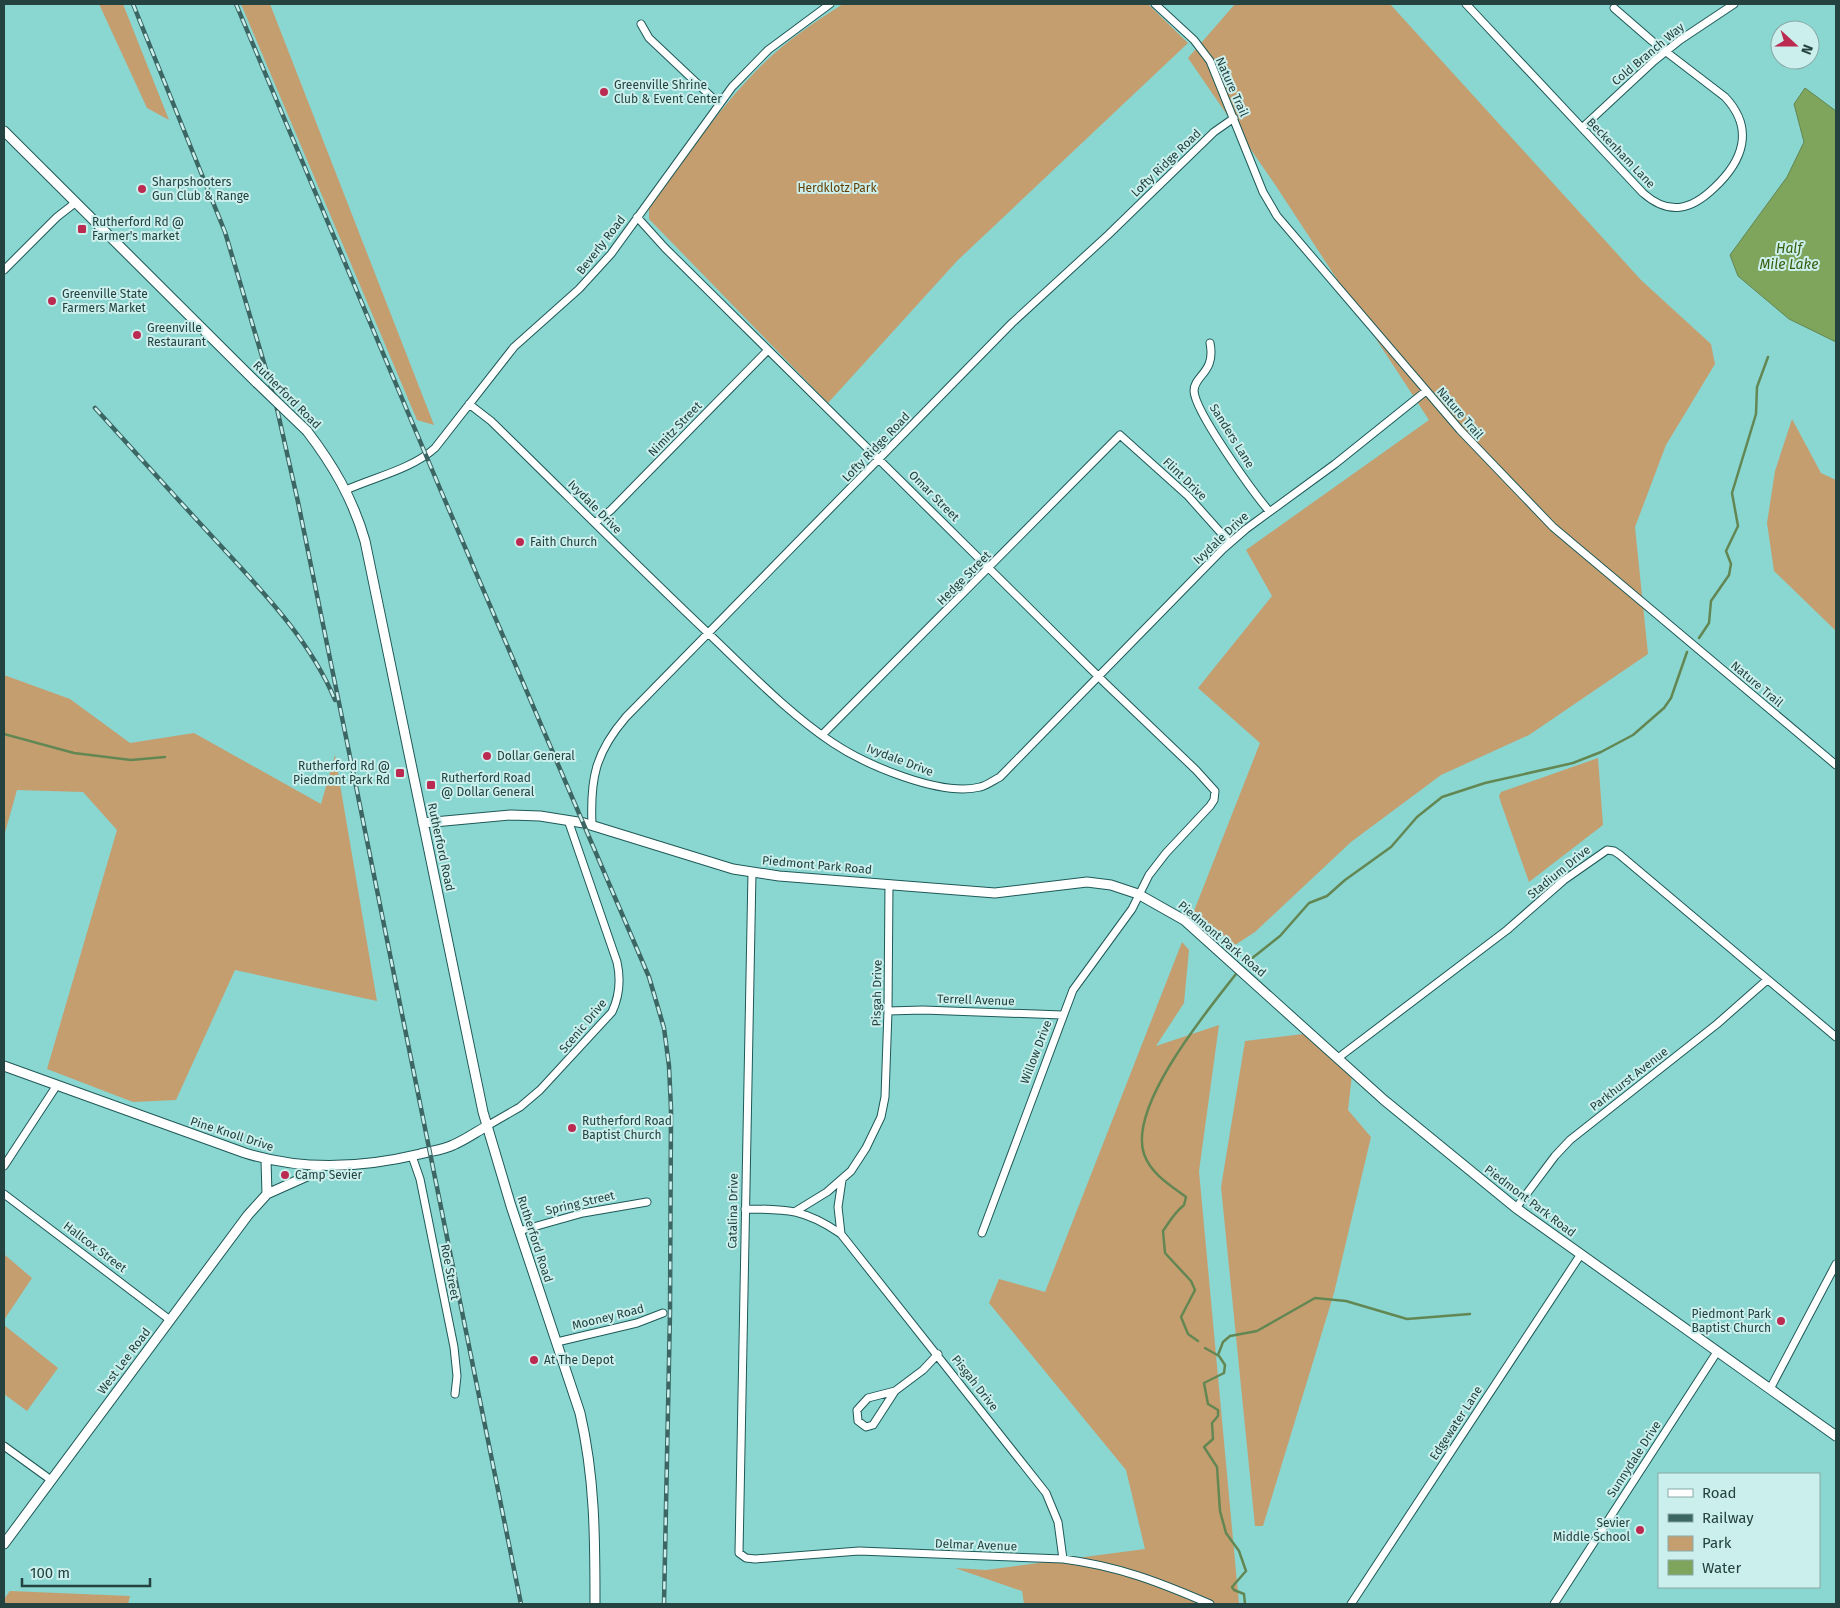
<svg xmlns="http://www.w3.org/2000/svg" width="1840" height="1608" font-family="'Fira Sans',sans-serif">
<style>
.green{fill:#c59e70}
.water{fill:#7fa45b;stroke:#638753}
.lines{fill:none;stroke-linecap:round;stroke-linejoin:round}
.stream{stroke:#638753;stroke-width:2.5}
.minor-casing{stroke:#1e5957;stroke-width:9}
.tertiary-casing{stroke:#1e5957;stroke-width:11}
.minor{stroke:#fff;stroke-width:7}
.tertiary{stroke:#fff;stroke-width:9}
.rail-casing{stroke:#3c6663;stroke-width:4.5}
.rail{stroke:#cbefec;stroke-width:2.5;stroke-dasharray:8;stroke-linecap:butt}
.tertiary-bridge-casing{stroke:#1e5957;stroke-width:11;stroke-linecap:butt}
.tertiary-bridge{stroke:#fff;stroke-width:9}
.poi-dot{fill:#bb2b51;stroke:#cbefec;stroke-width:2}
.labels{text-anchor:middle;stroke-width:4;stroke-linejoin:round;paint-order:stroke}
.street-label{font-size:12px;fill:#234240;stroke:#cbefec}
.poi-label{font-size:12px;fill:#234240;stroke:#cbefec;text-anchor:start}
.park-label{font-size:12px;fill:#623e03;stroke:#cbefec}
.water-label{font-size:14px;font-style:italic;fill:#3a5c0d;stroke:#cbefec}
</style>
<rect width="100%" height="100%" fill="#8ad6d1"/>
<path class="green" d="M99,4H123L169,120L147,108Z
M241,4H270L434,425L417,420Z
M843,4H1148L1188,43L957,261L828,403L649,219V207C687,157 721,104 766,61C789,39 816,21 843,4Z
M1235,4H1390L1641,280L1711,344L1715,364L1666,445L1635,527L1648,654L1529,735L1441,775L1351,842L1255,932L1235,945L1194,911L1260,743L1198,688L1272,596L1246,550L1429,420L1276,186L1188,58Z
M1792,419L1821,473L1836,480V631L1774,571L1767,523L1775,471Z
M4,675L70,699L130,743L194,733L321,804L335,755L377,1001L235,970L176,1100L133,1102L47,1069L117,830L83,792L17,790L4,836Z
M1598,758L1603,825L1529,882L1501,803L1499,796L1501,792Z
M1182,942L1189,950L1184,1003L1156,1046L1219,1025L1199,1171L1239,1604H1024L1022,1591L955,1568L986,1570L1145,1549L1126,1470L989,1303L999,1279L1045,1292Z
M1303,1034L1352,1075L1348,1110L1371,1137L1334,1293L1263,1526H1255L1221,1187L1245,1041Z
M5,1255L32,1278L4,1320V1257Z
M4,1325L58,1368L27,1411L4,1394Z
M10,1591L130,1596L128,1604H4V1599Z"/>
<path class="water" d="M1805,88L1836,111V342L1789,319L1738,276L1730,255L1787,177L1804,142L1794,104Z"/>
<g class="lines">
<path class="stream" d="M1699,638L1709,623L1711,601L1729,575L1731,564L1726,551L1738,526L1732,493L1756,414L1757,387L1768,357
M4,734L74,753L131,760L165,757
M1246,963L1280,936L1309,903L1327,896L1345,880L1391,847L1417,817L1442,797L1485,783L1573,763L1601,752L1633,735L1664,708L1671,698L1687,652
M1198,1341L1188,1334L1181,1317L1195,1290L1191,1281L1165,1253L1163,1231C1170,1221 1174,1213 1184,1205L1186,1197C1170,1185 1151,1174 1144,1154C1128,1106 1207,1011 1236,974
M1205,1348L1219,1356L1225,1365L1224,1373L1204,1383L1208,1404L1218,1410V1416L1212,1423L1213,1439L1204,1447L1217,1467L1220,1511L1226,1533L1239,1551L1246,1571L1232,1587L1234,1590L1244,1594L1245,1604
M1218,1355L1223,1342L1230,1336L1257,1331L1315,1298L1346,1301L1407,1319L1470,1314"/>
<g class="minor-casing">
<path id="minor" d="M1155,4L1194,40L1210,61L1263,192L1277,216L1460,430L1553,527L1836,765
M1466,4L1643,193C1669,216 1691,210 1714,188C1743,161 1755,129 1725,97L1652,41L1614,8
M641,24L649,38L719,104
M1582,128L1654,61L1680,40L1734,4
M637,217L665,248L1106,684L1196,770L1215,791L1214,800L1210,806L1166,853L1149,875L1132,909L1073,990L982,1233
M4,270L57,217L75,203
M1210,343C1216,373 1194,375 1194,391C1195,412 1253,492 1269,511
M469,404L491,421C564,492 635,564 708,633C748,671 788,713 833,743C866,765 941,797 980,787C986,786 994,780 1000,777L1223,549L1246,529L1335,464L1426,391
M346,490C375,477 412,469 435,448L514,347L579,289L611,254L732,87L768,50L830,4
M595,523L611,510L768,350
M822,735L1120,435L1188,496L1230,543
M592,825C590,779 595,753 626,717L1012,323L1108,235L1214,132L1234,118
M752,872L739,1553L746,1558L755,1559L859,1551L1063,1559C1118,1566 1159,1582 1210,1604
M888,1011L923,1010L1062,1015
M1338,1058L1507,930L1564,880L1607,850L1614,851L1620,855L1836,1037
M487,1126L520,1107L540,1090L612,1012C620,995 621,980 617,962L568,820
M412,1156L420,1179L454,1347L457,1376L455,1394
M4,1166L57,1085
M842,1180L838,1207L841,1234L1046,1493L1058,1522L1063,1559
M4,1194L170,1320
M1516,1208L1555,1156L1570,1140L1717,1024L1767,980
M745,1209C787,1209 805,1209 841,1234
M796,1211L827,1192L851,1171L866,1148L881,1117L885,1097L888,1011L889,884
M519,1231L583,1213L647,1202
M557,1342L637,1323L663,1313
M1770,1389L1836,1264
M895,1391L873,1425L866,1427L858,1421L857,1410L868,1398Z
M895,1391L923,1370L938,1354
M4,1446L51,1480
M1351,1604L1581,1254
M1554,1604L1717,1352"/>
</g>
<g class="tertiary-casing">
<path id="tertiary" d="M4,131L257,383
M307,431C333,465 353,499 365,541L483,1112L511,1206L580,1413C595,1478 595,1538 595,1604
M423,823L511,815L540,816L584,823L733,869L779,876L995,893L1087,882L1111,885L1138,894L1184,920L1384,1100L1516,1208L1836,1436
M4,1066L245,1153C302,1171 362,1168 420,1154C431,1151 443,1150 453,1145C465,1140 476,1132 487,1126
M266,1160L267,1194
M4,1544L248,1215L267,1194L314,1173L319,1166"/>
</g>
<use href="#minor" class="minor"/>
<use href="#tertiary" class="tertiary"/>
<g class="rail-casing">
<path id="rail" d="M133,4L225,232L275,400L298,502L357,791L521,1604
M236,4L441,491L649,977L664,1028L669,1066L671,1109L670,1312L664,1604
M95,408C137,454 178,500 220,545C263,592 310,640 335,700"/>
</g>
<use href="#rail" class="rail"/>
<g class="tertiary-bridge-casing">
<path id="tertiary-bridge" d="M257,383L307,431"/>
</g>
<use href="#tertiary-bridge" class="tertiary-bridge"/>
</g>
<g class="poi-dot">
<circle cx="604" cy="92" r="5"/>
<circle cx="142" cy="189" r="5"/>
<rect x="77" y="224" width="10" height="10" rx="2.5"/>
<circle cx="52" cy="301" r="5"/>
<circle cx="137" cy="335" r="5"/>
<circle cx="520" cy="542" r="5"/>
<circle cx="487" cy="756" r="5"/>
<rect x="395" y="768" width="10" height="10" rx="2.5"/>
<rect x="426" y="780" width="10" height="10" rx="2.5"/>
<circle cx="572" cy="1128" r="5"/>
<circle cx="285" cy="1175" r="5"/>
<circle cx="1781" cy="1321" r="5"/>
<circle cx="534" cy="1360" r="5"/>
<circle cx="1640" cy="1530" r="5"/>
</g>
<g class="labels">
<g class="street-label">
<text transform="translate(1648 54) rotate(-40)" y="4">Cold Branch Way</text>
<text transform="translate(1232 87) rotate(66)" y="4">Nature Trail</text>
<text transform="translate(1621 153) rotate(46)" y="4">Beckenham Lane</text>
<text transform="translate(1166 163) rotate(-44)" y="4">Lofty Ridge Road</text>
<text transform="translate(601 245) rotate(-52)" y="4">Beverly Road</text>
<text transform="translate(287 395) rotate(45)" y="4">Rutherford Road</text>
<text transform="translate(1460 413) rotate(49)" y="4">Nature Trail</text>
<text transform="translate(675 429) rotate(-46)" y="4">Nimitz Street</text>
<text transform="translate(1232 436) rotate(58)" y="4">Sanders Lane</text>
<text transform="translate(876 447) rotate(-46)" y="4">Lofty Ridge Road</text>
<text transform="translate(1185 479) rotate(44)" y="4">Flint Drive</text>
<text transform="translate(934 496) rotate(45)" y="4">Omar Street</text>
<text transform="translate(595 507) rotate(45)" y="4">Ivydale Drive</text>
<text transform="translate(1221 538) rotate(-43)" y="4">Ivydale Drive</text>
<text transform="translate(964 578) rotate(-45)" y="4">Hedge Street</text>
<text transform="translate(1757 684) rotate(40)" y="4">Nature Trail</text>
<text transform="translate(900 760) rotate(21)" y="4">Ivydale Drive</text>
<text transform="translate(441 847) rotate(78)" y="4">Rutherford Road</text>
<text transform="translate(817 865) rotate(5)" y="4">Piedmont Park Road</text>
<text transform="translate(1559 872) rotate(-39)" y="4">Stadium Drive</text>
<text transform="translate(1222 939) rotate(40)" y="4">Piedmont Park Road</text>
<text transform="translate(877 993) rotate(-89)" y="4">Pisgah Drive</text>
<text transform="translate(976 1000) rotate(2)" y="4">Terrell Avenue</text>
<text transform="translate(583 1026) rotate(-50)" y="4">Scenic Drive</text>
<text transform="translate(1036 1052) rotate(-69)" y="4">Willow Drive</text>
<text transform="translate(1629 1079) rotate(-38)" y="4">Parkhurst Avenue</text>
<text transform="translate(232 1134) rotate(18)" y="4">Pine Knoll Drive</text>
<text transform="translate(1530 1201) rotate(37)" y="4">Piedmont Park Road</text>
<text transform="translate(580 1203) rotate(-13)" y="4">Spring Street</text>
<text transform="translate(733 1211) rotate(-89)" y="4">Catalina Drive</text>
<text transform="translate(535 1239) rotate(72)" y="4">Rutherford Road</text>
<text transform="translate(95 1247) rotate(37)" y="4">Hallcox Street</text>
<text transform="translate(450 1272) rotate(79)" y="4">Roe Street</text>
<text transform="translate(608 1317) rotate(-14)" y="4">Mooney Road</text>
<text transform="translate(124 1361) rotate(-53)" y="4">West Lee Road</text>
<text transform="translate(975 1383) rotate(52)" y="4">Pisgah Drive</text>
<text transform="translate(1456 1423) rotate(-57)" y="4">Edgewater Lane</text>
<text transform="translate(1634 1459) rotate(-57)" y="4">Sunnydale Drive</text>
<text transform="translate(976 1545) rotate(2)" y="4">Delmar Avenue</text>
</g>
<g class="poi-label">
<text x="614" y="89">Greenville Shrine<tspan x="614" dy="14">Club &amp; Event Center</tspan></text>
<text x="152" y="186">Sharpshooters<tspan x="152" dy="14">Gun Club &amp; Range</tspan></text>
<text x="92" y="226">Rutherford Rd @<tspan x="92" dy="14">Farmer's market</tspan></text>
<text x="62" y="298">Greenville State<tspan x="62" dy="14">Farmers Market</tspan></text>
<text x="147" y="332">Greenville<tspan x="147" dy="14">Restaurant</tspan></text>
<text x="530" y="546">Faith Church</text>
<text x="497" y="760">Dollar General</text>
<text x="390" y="770" text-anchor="end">Rutherford Rd @<tspan x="390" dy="14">Piedmont Park Rd</tspan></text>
<text x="441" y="782">Rutherford Road<tspan x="441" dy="14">@ Dollar General</tspan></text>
<text x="582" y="1125">Rutherford Road<tspan x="582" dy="14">Baptist Church</tspan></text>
<text x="295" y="1179">Camp Sevier</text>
<text x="1771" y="1318" text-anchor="end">Piedmont Park<tspan x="1771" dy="14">Baptist Church</tspan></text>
<text x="544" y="1364">At The Depot</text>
<text x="1630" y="1527" text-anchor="end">Sevier<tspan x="1630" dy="14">Middle School</tspan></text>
</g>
<g class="park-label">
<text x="837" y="192">Herdklotz Park</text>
</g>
<g class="water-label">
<text x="1789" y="253">Half<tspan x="1789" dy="16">Mile Lake</tspan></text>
</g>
</g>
<rect width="1840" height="1608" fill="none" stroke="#234240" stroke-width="10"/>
<rect x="1658" y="1473" width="162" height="115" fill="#cbefec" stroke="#88aaa7"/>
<rect x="1668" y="1489" width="25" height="8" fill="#ffffff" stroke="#88aaa7"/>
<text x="1702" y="1498" font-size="15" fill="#234240">Road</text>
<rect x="1668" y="1514" width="25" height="8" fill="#3c6663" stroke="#88aaa7"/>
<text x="1702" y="1523" font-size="15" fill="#234240">Railway</text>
<rect x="1668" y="1536" width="25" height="15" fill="#c59e70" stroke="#88aaa7"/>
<text x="1702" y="1548" font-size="15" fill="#234240">Park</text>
<rect x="1668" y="1560" width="25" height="15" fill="#7fa45b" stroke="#88aaa7"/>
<text x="1702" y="1573" font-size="15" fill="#234240">Water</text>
<g transform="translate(1795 45) rotate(111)"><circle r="24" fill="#cbefec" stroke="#88aaa7"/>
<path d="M0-4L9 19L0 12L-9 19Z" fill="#bb2b51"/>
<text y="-8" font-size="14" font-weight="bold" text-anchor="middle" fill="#234240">N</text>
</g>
<path d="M22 1578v8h128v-8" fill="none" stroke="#234240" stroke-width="2.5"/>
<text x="30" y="1578" font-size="15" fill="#234240" stroke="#cbefec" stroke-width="4" paint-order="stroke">100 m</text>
</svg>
